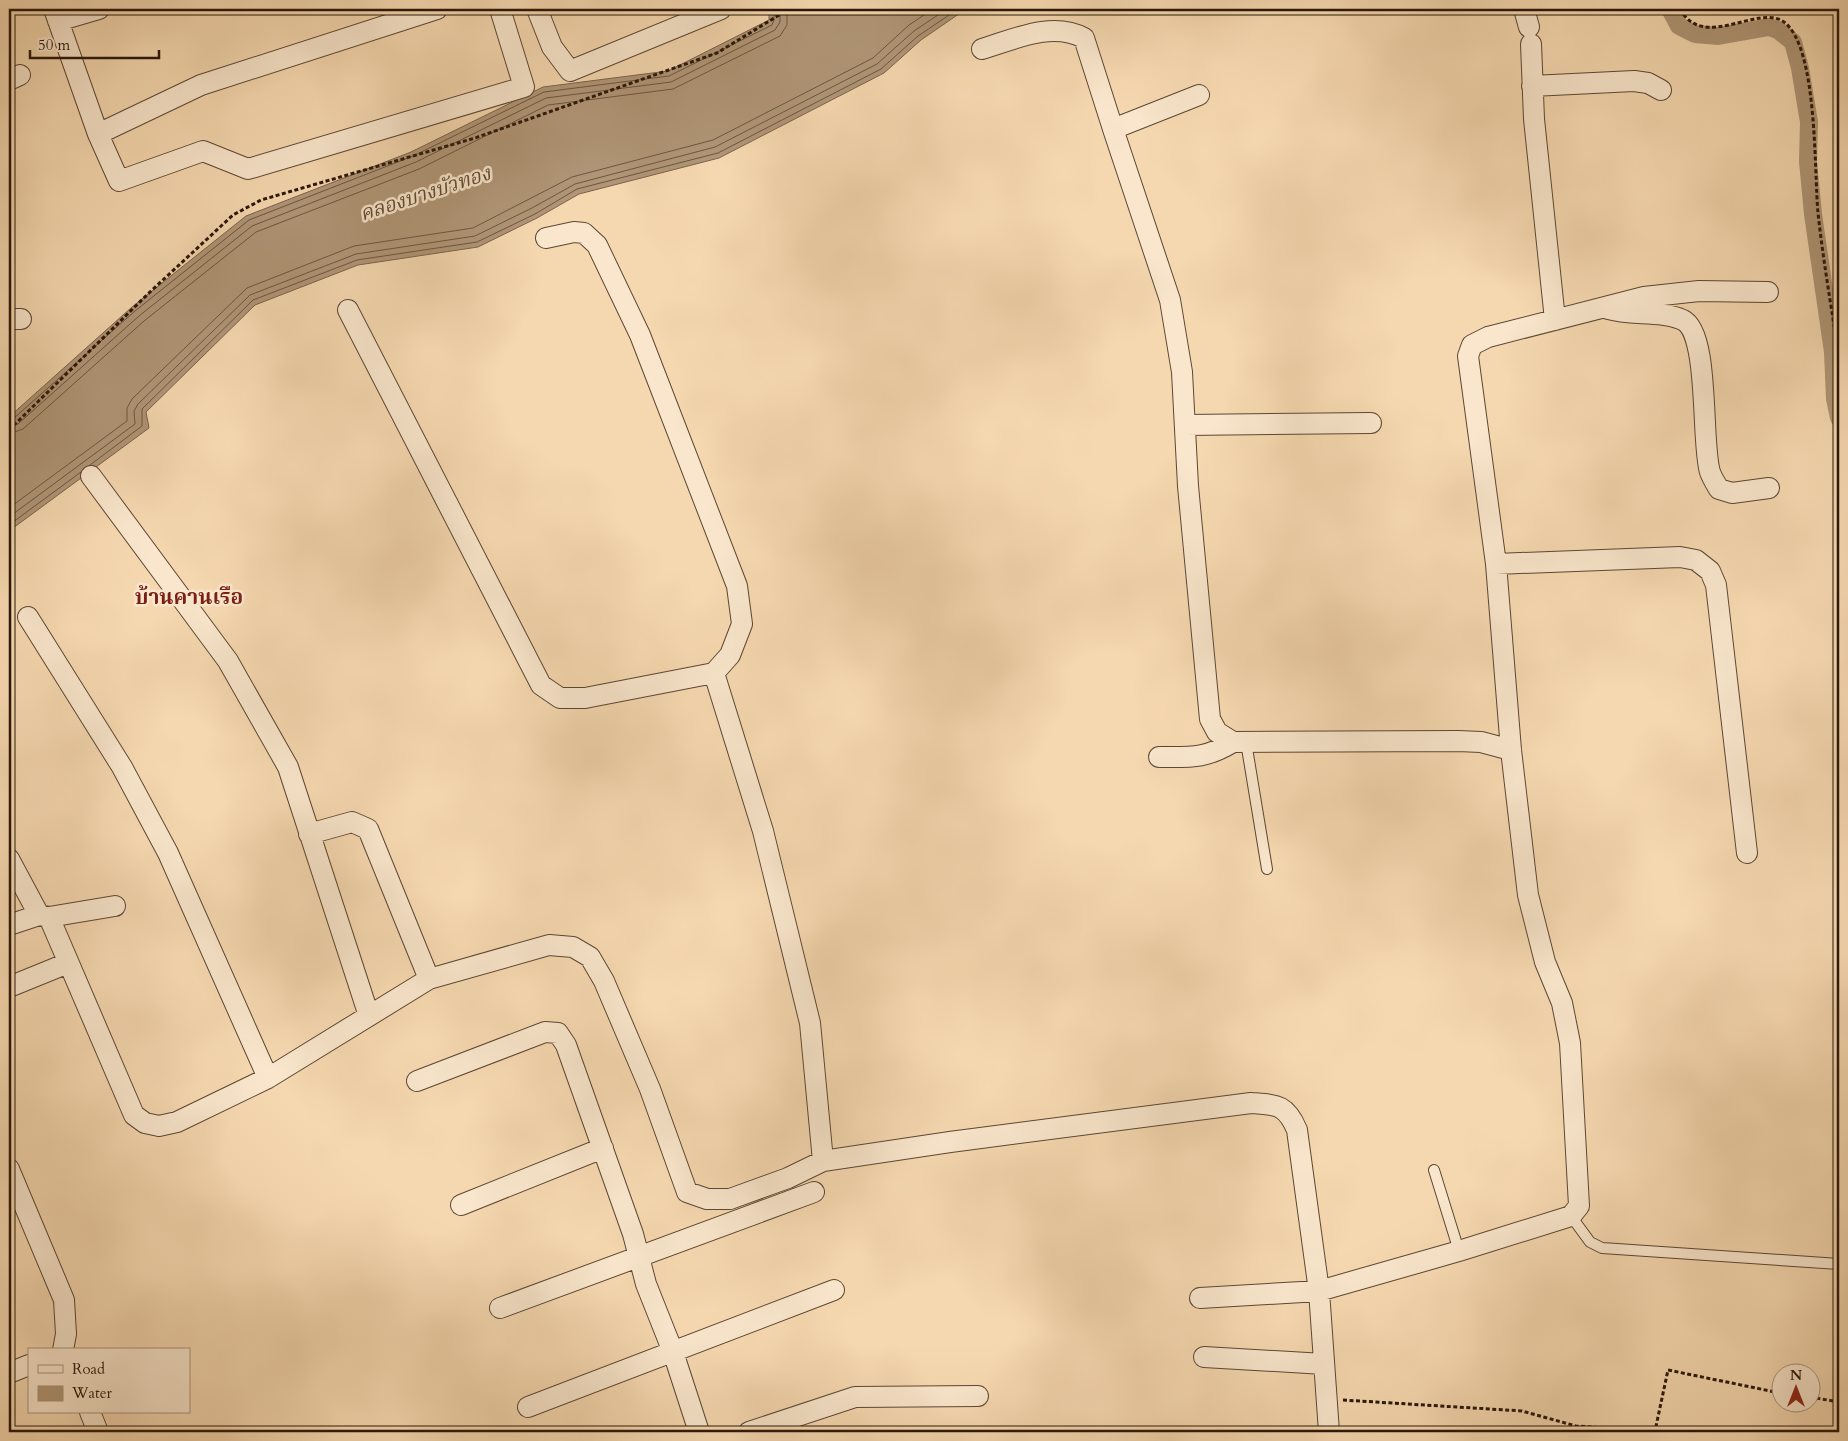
<svg xmlns="http://www.w3.org/2000/svg" width="1848" height="1441" font-family="Cardo,'Noto Serif Thai',serif">
<style>
.water{fill:#b09677;stroke:#7a634b}
.lines{fill:none;stroke-linecap:round;stroke-linejoin:round}
.shore{stroke:#6c5640;stroke-width:1}
.canal{stroke:#b09677;stroke-width:18}
.service-casing{stroke:#5c4733;stroke-width:12}
.minor-casing{stroke:#5c4733;stroke-width:22}
.path{stroke:#291709;stroke-width:3;stroke-dasharray:4 2.5;stroke-linecap:butt}
.service{stroke:#f9e6cc;stroke-width:10}
.minor{stroke:#f9e6cc;stroke-width:20}
.labels{text-anchor:middle;stroke-width:5;stroke-linejoin:round;paint-order:stroke}
.water-label{font-size:20px;font-style:italic;fill:#5f4a35;stroke:#f9e6cc}
.quarter-label{font-size:21px;font-weight:bold;fill:#7a1f14;stroke:#f9e6cc}
</style>
<rect width="100%" height="100%" fill="#f6d8b0"/>
<filter id="stains"><feTurbulence type="fractalNoise" baseFrequency=".004" numOctaves="4"/><feColorMatrix values="0 0 0 0 .2 0 0 0 0 .09 0 0 0 0 .02 0 0 0 .5 -.17"/></filter>
<radialGradient id="worn" r=".72"><stop offset=".6" stop-color="#630" stop-opacity="0"/><stop offset="1" stop-color="#630" stop-opacity=".3"/></radialGradient>
<path class="water" d="M769,9H966L921,40L884,73L719,158L579,194L537,218L478,247L358,265L255,305L146,412L149,428L9,531V417L132,307L246,216L411,152L543,87L668,71L769,20Z"/>
<g class="lines">
<path class="shore" d="M9,420L14,418L135,311L249,220L413,156L544,92L669,76L772,25L774,20V9
M9,426L18,424L139,316L252,226L416,162L546,98L671,82L775,30L780,22V9
M9,434L23,429L144,321L256,232L419,169L548,105L673,89L780,36L787,25V9
M90,465L142,426V409L253,300L357,260L477,242L535,214L577,189L718,153L881,69L918,36L958,9
M9,508L127,421V408L132,399L247,288L354,246L473,228L572,177L713,140L873,58L909,25L933,9
M9,517L135,424L134,411L138,404L250,295L356,254L475,236L532,208L575,184L715,147L877,64L914,31L947,9
M9,525L81,472"/>
<path class="canal" d="M1670,9L1679,26L1695,34L1718,36L1769,27L1778,30L1793,42L1800,68L1809,122L1808,162L1813,214L1833,352L1835,399L1839,418"/>
<g class="service-casing">
<path id="service" d="M1246,742L1267,869
M1434,1170L1459,1251
M1571,1216L1590,1242L1602,1248L1839,1264"/>
</g>
<g class="minor-casing">
<path id="minor" d="M54,9L98,134L119,181L203,151L248,169L524,87L500,9
M537,9L552,47L570,71L721,9
M1524,9L1529,27
M58,21L99,9
M1531,44L1534,119L1555,320
M982,49C1015,39 1052,21 1084,38L1113,129
M9,80L20,75
M1532,86L1634,81L1648,83L1661,90
M1199,95L1113,129L1170,300L1182,372L1188,486L1210,719L1217,732L1233,742L1458,741L1481,742L1511,750
M98,134L201,85L437,9
M1608,309C1632,316 1660,310 1683,320C1710,333 1701,444 1710,472C1712,478 1716,484 1719,489L1732,493L1769,488
M348,310L541,685L560,698H585L714,673L730,655L742,624L737,586L640,335L597,245L584,233L574,232L546,238
M9,319H21
M1186,425L1371,423
M91,476L228,661L288,767L369,1016
M1496,564L1680,557L1696,560L1710,571L1716,585L1747,853
M28,617L122,767L168,853L268,1078
M714,673L763,831L810,1023L823,1161
M1159,757C1191,757 1205,759 1233,742
M309,834L352,822L368,829L429,979
M9,859L39,915
M49,917L115,906
M9,925L39,915L49,917L134,1115L145,1123L159,1126L177,1122L268,1078L429,979L549,945L573,947L590,957L604,981L650,1089L687,1192L707,1199H730L788,1178L823,1161L950,1142L1251,1103C1277,1105 1286,1104 1297,1130L1319,1291L1329,1432
M9,987L68,963
M417,1081L545,1032L558,1033L566,1045L633,1234L646,1284L673,1352L699,1432
M9,1169L64,1300L66,1334L63,1350
M461,1205L603,1148
M1200,1298L1319,1291L1459,1251L1571,1216L1579,1206L1570,1043L1562,1003L1545,962L1528,895L1511,750L1496,564L1468,356L1472,345L1488,337L1644,297L1699,291L1768,292
M500,1308L814,1192
M1204,1357L1324,1364
M9,1373L29,1365
M528,1407L834,1290
M90,1412L98,1432
M749,1432L855,1397L978,1396"/>
</g>
<path class="path" d="M1680,9C1704,52 1758,3 1784,22C1818,47 1814,171 1818,213C1823,259 1831,305 1838,351L1839,374
M9,430L151,291L233,215L261,200L475,138L717,53L789,9
M1810,1397L1839,1402
M1343,1400L1522,1411L1576,1426L1655,1431L1668,1370L1780,1393"/>
<use href="#service" class="service"/>
<use href="#minor" class="minor"/>
</g>
<g class="labels">
<g class="water-label">
<text transform="translate(425 193) rotate(-18)" y="7">คลองบางบัวทอง</text>
</g>
<g class="quarter-label">
<text x="189" y="604">บ้านคานเรือ</text>
</g>
</g>
<rect width="1848" height="1441" fill="none" stroke="#f6d8b0" stroke-width="30"/>
<rect x="10" y="10" width="1828" height="1421" fill="none" stroke="#291709" stroke-width="2.5"/>
<rect x="15" y="15" width="1818" height="1411" fill="none" stroke="#291709"/>
<rect x="28" y="1348" width="162" height="65" fill="#f9e6cc" stroke="#a6937e"/>
<rect x="38" y="1365" width="25" height="8" fill="#f9e6cc" stroke="#a6937e"/>
<text x="72" y="1374" font-size="15" fill="#291709">Road</text>
<rect x="38" y="1386" width="25" height="15" fill="#b09677" stroke="#a6937e"/>
<text x="72" y="1398" font-size="15" fill="#291709">Water</text>
<g transform="translate(1796 1388)"><circle r="24" fill="#f9e6cc" stroke="#a6937e"/>
<path d="M0-4L9 19L0 12L-9 19Z" fill="#8f2418"/>
<text y="-8" font-size="14" font-weight="bold" text-anchor="middle" fill="#291709">N</text>
</g>
<path d="M30 50v8h129v-8" fill="none" stroke="#291709" stroke-width="2.5"/>
<text x="38" y="50" font-size="15" fill="#291709" stroke="#f9e6cc" stroke-width="4" paint-order="stroke">50 m</text>
<rect width="100%" height="100%" filter="url(#stains)"/>
<rect width="100%" height="100%" fill="url(#worn)"/>
</svg>
